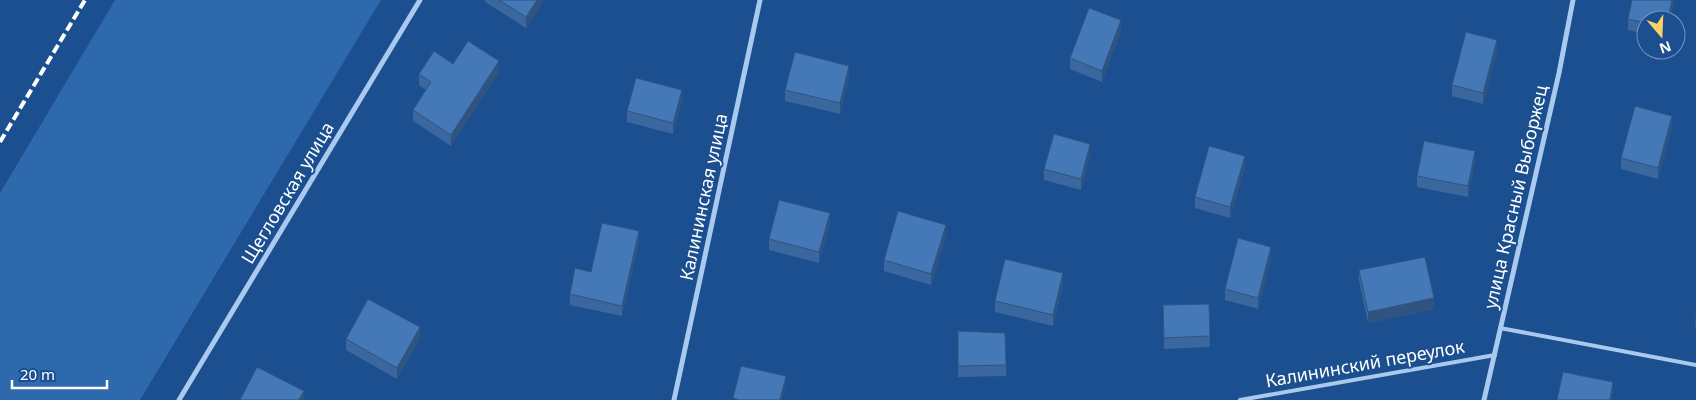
<svg xmlns="http://www.w3.org/2000/svg" width="1696" height="400" font-family="'Noto Sans',sans-serif">
<style>
.green{fill:#2e69ad}
.lines{fill:none;stroke-linecap:round;stroke-linejoin:round}
.lane{stroke:#a9c9ee;stroke-width:4}
.street{stroke:#a9c9ee;stroke-width:5}
.rail{stroke:#fff;stroke-width:4;stroke-dasharray:9 4;stroke-linecap:butt}
.wall{fill:#3a679d}
.shaded-wall{fill:#305480}
.building{fill:#4478b7;stroke:#305480}
.labels{text-anchor:middle;stroke-width:4;stroke-linejoin:round;paint-order:stroke}
.street-label{font-size:18px;fill:#fff;stroke:#1b4f8f}
</style>
<rect width="100%" height="100%" fill="#1b4f8f"/>
<path class="green" d="M115,0H381L140,400H0V193Z"/>
<g class="lines">
<path class="lane" d="M1500,328L1696,365
M1240,400L1495,355"/>
<path class="street" d="M179,400L420,0
M674,400L760,0
M1484,400L1559,73L1573,0"/>
<path class="rail" d="M0,142L85,0"/>
</g>
<path class="wall" d="M485,0H544L526,28L485,2Z
M1632,0H1674L1670,20H1646V34L1628,30V19Z
M1121,31L1102,82L1070,69V58Z
M1497,51L1483,104L1452,96V85Z
M453,64L499,72L451,146L413,121V110L426,90L419,85V74Z
M849,77L840,114L785,101V90Z
M682,101L673,134L627,122V111Z
M1672,127L1658,179L1621,169V158Z
M1090,155L1081,190L1044,180V169Z
M1475,162L1468,197L1417,187V176Z
M1245,167L1230,218L1195,208V197Z
M830,224L819,263L769,250V239Z
M946,236L931,285L884,271V260Z
M639,242L622,316L570,305V294Z
M1271,258L1258,309L1225,300V289Z
M1359,270L1434,309L1368,323L1359,281Z
M1063,284L1053,326L995,312V301Z
M1209,304L1210,347L1164,349L1163,305Z
M1696,312V327H1695Z
M958,331L1006,365V376L958,377Z
M420,338L397,379L346,350V339Z"/>
<path class="shaded-wall" d="M537,0H544L526,28V17Z
M1672,0H1674L1670,20H1668Z
M1121,20V31L1102,82V71Z
M1497,40V51L1483,104V93Z
M499,61V72L451,146V135Z
M849,66V77L840,114V103Z
M682,90V101L673,134V123Z
M1672,116V127L1658,179V168Z
M1090,144V155L1081,190V179Z
M1475,151V162L1468,197V186Z
M1245,156V167L1230,218V207Z
M830,213V224L819,263V252Z
M946,225V236L931,285V274Z
M639,231V242L622,316V306Z
M1271,247V258L1258,309V298Z
M1063,273V284L1053,326V315Z
M1434,298V309L1368,323V312Z
M420,327V338L397,379V368Z
M786,376V386L782,400H780Z
M1613,382V393L1612,400H1610Z
M304,391V400H299Z"/>
<path class="building" d="M499,0H537L526,17Z
M1632,0H1672L1668,20H1646V23L1628,19Z
M1089,8L1121,20L1102,71L1070,58Z
M1466,32L1497,40L1483,93L1452,85Z
M468,41L499,61L451,135L413,110L431,82L419,74L434,51L453,64Z
M795,52L849,66L840,103L785,90Z
M636,78L682,90L673,123L627,111Z
M1635,106L1672,116L1658,168L1621,158Z
M1054,134L1090,144L1081,179L1044,169Z
M1424,141L1475,151L1468,186L1417,176Z
M1209,146L1245,156L1230,207L1195,197Z
M779,200L830,213L819,252L769,239Z
M898,211L946,225L931,274L884,260Z
M602,223L639,231L622,306L570,294L575,268L591,272Z
M1238,238L1271,247L1258,298L1225,289Z
M1425,257L1434,298L1368,312L1359,270Z
M1005,259L1063,273L1053,315L995,301Z
M368,299L420,327L397,368L346,339Z
M1209,304L1210,336L1164,338L1163,305Z
M958,331L1005,333L1006,365L958,366Z
M741,366L786,376L780,400H740L733,398Z
M257,367L304,391L299,400H240Z
M1563,372L1613,382L1610,400H1557Z"/>
<g class="labels">
<g class="street-label">
<text transform="translate(288 193) rotate(-59)" y="6">Щегловская улица</text>
<text transform="translate(704 197) rotate(-78)" y="6">Калининская улица</text>
<text transform="translate(1516 197) rotate(-77)" y="6">улица Красный Выборжец</text>
<text transform="translate(1365 364) rotate(-10)" y="6">Калининский переулок</text>
</g>
</g>
<g transform="translate(1661 35) rotate(161)"><circle r="24" fill="#1b4f8f" stroke="#7695bc"/>
<path d="M0-4L9 19L0 12L-9 19Z" fill="#ffd166"/>
<text y="-8" font-size="14" font-weight="bold" text-anchor="middle" fill="#ffffff">N</text>
</g>
<path d="M12 380v8h95v-8" fill="none" stroke="#ffffff" stroke-width="2.5"/>
<text x="20" y="380" font-size="15" fill="#ffffff" stroke="#1b4f8f" stroke-width="4" paint-order="stroke">20 m</text>
</svg>
